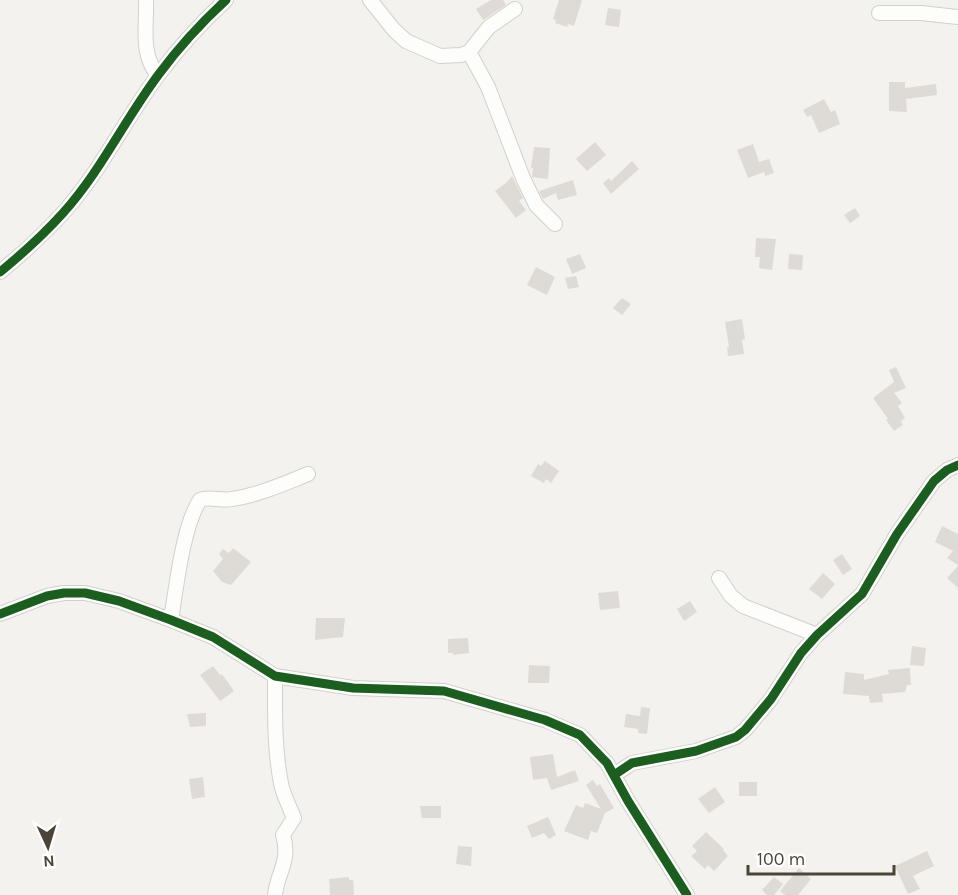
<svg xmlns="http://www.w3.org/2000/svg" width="958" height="895" font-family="Karla,sans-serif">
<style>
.building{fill:#dedbd6}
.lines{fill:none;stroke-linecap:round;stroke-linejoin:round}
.minor-casing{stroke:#d2d0cb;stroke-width:16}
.minor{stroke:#fdfdfc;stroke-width:14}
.cycleway-casing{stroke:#fff;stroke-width:13}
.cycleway{stroke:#1b5e20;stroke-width:9}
</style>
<rect width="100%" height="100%" fill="#f4f2ee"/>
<path class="building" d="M491,0H503L506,5L483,20L476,9Z
M559,0H582L574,26L568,24L567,27L555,23L556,20L553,19Z
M608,8L621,10L619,27L605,25Z
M889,82H905V88L936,84L937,95L906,99L907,112L889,111Z
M824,99L831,112L835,110L840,124L819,133L811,115L807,117L803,110Z
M595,142L606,155L587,171L576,159Z
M753,144L759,162L769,159L774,173L765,176L764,172L748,178L737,150Z
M534,147L550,148L548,179L532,177L533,168H531Z
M632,161L639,169L611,194L603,183L609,178L611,181Z
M512,176L523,198L519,201L526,210L516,218L495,191L507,182Z
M573,180L577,195L558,200L556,193L543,199L539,191Z
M855,208L860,216L850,223L844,215Z
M756,238L776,239L772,270L759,268L760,257H755Z
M580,254L586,268L572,274L566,259Z
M789,254L803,255L802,270L788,269Z
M536,267L555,277L547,295L527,285Z
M576,276L579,287L568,289L565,278Z
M622,298L631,304L622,315L613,308Z
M742,319L745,339L742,340L744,354L728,356L727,347H729L725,322Z
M896,367L906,388L894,393L902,403L898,406L905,418L901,421L903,425L894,431L886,420L888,419L873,398L894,382L889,370Z
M545,461L559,471L551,483L546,479L544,483L531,476L538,464L541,466Z
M942,526L958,534V565L947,558L953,551L935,542Z
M233,548L251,562L231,585L222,582L213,571L223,559L219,554L223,549L229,553Z
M842,554L852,569L843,575L833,560Z
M958,566V588L947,578Z
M823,573L835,584L822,599L809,589Z
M618,591L620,608L600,610L598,593Z
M690,601L697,612L684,621L677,609Z
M316,618H345L343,637L315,640Z
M468,638L469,653L453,655V653H448V639Z
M912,646L926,648L924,666L910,665Z
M529,665L550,666L549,683H528Z
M213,666L220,675L222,674L234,691L220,701L200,675Z
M910,668L911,685H907L905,692L882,694L883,702L870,703L869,696L843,694L845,672L864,674V680L889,674L888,670Z
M641,707L650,708L647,734L638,733V729L624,727L626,714L640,716Z
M206,713V726L190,727L187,714Z
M553,754L557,777L575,770L579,781L551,790L547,778L533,780L530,757Z
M203,777L205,797L192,799L189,779Z
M593,780L597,786L600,784L614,808L605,813L597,833L591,831L588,840L564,831L576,805L583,808L585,803L601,809L586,785Z
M739,782H757V796H739Z
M715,787L725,802L709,813L698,799Z
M420,806H441V818H422Z
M548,817L556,835L549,839L544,833L532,838L527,826Z
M706,832L724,849L723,850L728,856L714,871L708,865L705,869L691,856L697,851L692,846Z
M458,846L472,847L471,866L456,864Z
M927,851L934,866L913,876L920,889L908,894L895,866Z
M799,868L811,879L798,895H785L780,891Z
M349,877V880H353L354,895H330L329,879Z
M774,877L783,884L774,895H767L762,890Z"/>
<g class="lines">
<g class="minor-casing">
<path id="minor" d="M146,0C147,25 140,55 158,75
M370,0L394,30L406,41L440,56L461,55L469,52L489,27L515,9
M879,13H921L958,17
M469,52L488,87L523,178L536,205L555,224
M0,272C22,254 44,234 63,213C101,171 125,119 159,74C179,47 201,23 226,0
M719,578L731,596L743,606L817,635
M0,614L47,596L64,593H85L119,601L171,620L213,637L275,676L353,688L444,691L545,720L580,735L607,763L628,801L687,895
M171,620C176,589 183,525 200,500C210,496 221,501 232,499C259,495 283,484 308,474
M275,676C275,712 274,752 282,788C285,798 290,808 294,818L283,835C291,861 277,873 275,895
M614,775L632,763L696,751L736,737L745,730L771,699L801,653L817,635L862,594L897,534L934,481L947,470L958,465"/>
</g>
<use href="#minor" class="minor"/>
<g class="cycleway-casing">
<path id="cycleway" d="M0,272C22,254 44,234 63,213C101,171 125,119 159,74C179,47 201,23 226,0
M0,614L47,596L64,593H85L119,601L171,620L213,637L275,676L353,688L444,691L545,720L580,735L607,763L628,801L687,895
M614,775L632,763L696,751L736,737L745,730L771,699L801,653L817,635L862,594L897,534L934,481L947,470L958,465"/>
</g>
<use href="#cycleway" class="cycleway"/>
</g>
<g transform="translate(48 847) rotate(176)" stroke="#ffffff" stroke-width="4.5" paint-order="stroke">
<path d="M0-4.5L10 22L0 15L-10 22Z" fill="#4b4439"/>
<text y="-9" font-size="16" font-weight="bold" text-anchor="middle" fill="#4b4439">N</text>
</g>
<path d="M748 865v9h146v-9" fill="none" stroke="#4b4439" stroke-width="3"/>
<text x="757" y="865" font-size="18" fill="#4b4439" stroke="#ffffff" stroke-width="4.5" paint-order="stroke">100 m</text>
</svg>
